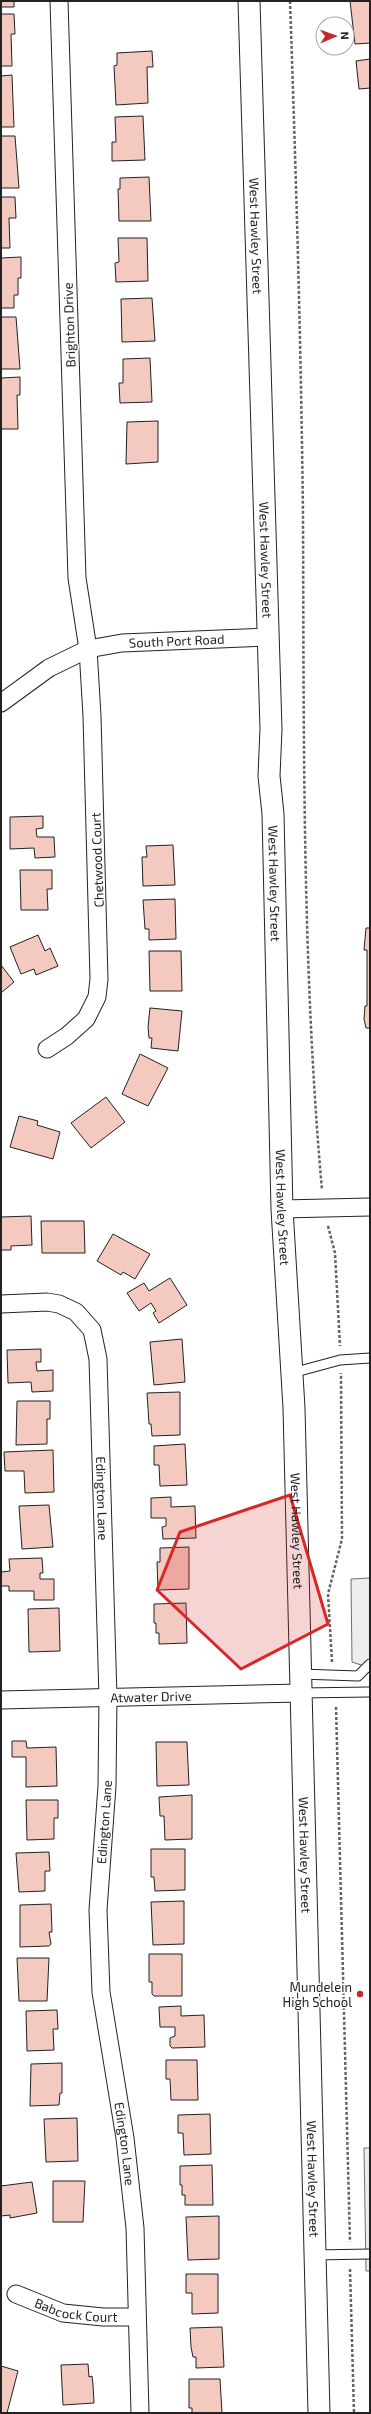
<svg xmlns="http://www.w3.org/2000/svg" width="371" height="2414" font-family="'Exo 2',sans-serif">
<style>
.parking{fill:#ededed;stroke:#6f6f6f}
.building{fill:#f3c9c0;stroke:#222}
.lines{fill:none;stroke-linecap:round;stroke-linejoin:round}
.service-casing{stroke:#222;stroke-width:11}
.minor-casing{stroke:#222;stroke-width:19}
.tertiary-casing{stroke:#222;stroke-width:23}
.path{stroke:#646464;stroke-width:2.5;stroke-dasharray:3 2;stroke-linecap:butt}
.service{stroke:#fff;stroke-width:9}
.minor{stroke:#fff;stroke-width:17}
.tertiary{stroke:#fff;stroke-width:21}
.marked{fill:#d62828;fill-opacity:0.2;stroke:#d62828;stroke-width:3;stroke-linejoin:round}
.poi-dot{fill:#c62828;stroke:#fff;stroke-width:1.5}
.labels{text-anchor:middle;stroke-width:3;stroke-linejoin:round;paint-order:stroke}
.street-label{font-size:13px;fill:#222;stroke:#fff}
.poi-label{font-size:13px;fill:#222;stroke:#fff;text-anchor:end}
</style>
<rect width="100%" height="100%" fill="#fff"/>
<path class="parking" d="M370,1578V1668L352,1662L351,1579Z
M364,2148H370V2271H366Z"/>
<path class="building" d="M1,1H14V7H1Z
M350,1H370V43L355,44Z
M1,14H14L15,34H11L12,66H1Z
M152,51L153,67H147L148,103L116,105L114,66L117,65V53Z
M370,59V88L359,89L356,61Z
M12,75L14,127H1V76Z
M143,116L145,160L112,161V142H116L115,117Z
M1,136H15L19,188H1Z
M149,177L151,221H119L118,189H120V178Z
M1,197H15L16,218H9L10,248H1Z
M118,238H147L148,281L116,282L115,263L119,262Z
M21,257V278H18V295H14V308H1V258Z
M152,298L155,341L122,342L121,299Z
M1,317H16L20,369H1Z
M150,358L152,402L120,403L119,383H123V359Z
M20,377V395H17L18,429H1V378Z
M158,421V462L126,464L127,422Z
M43,816V828L36,829L37,837H54L55,857L35,858L34,848L10,849V817Z
M173,845L175,885L143,886L142,857H147L146,846Z
M20,870H52V889H47L48,910H21Z
M175,899L176,939L149,940V929H145L143,900Z
M366,928H370V1028H366L364,1019L365,1006H367V950H364Z
M38,935L45,951L50,948L58,966L36,975L34,969L21,974L10,947Z
M149,951H181L182,991H150Z
M1,965L14,982L1,993Z
M150,1008L182,1011L178,1051L151,1048L152,1038H149L148,1027Z
M140,1054L168,1068L148,1106L122,1094Z
M106,1097L125,1122L91,1148L71,1123Z
M19,1116L38,1121L37,1125L60,1132L53,1159L10,1147Z
M31,1216L32,1245L11,1246V1250H1V1217Z
M41,1221H84L85,1253H42Z
M113,1234L150,1254L135,1279L123,1272L121,1275L97,1261Z
M170,1278L187,1305L159,1323L153,1313L156,1311L151,1303L139,1311L127,1293L144,1283L149,1291Z
M182,1339L185,1382L154,1385L150,1342Z
M41,1349V1362H36L37,1371L53,1370V1391L32,1392L31,1382L8,1383L7,1350Z
M180,1392V1435L152,1436L151,1424H149L147,1393Z
M17,1401H50V1419H47V1444L16,1445Z
M185,1444L187,1485L160,1486L159,1465H154V1446Z
M53,1450L54,1492L25,1493L24,1471H5L4,1452Z
M171,1497V1507L195,1506L196,1538L163,1539L162,1527L166,1526V1518H151V1498Z
M49,1505L53,1547L22,1549L19,1506Z
M189,1547V1589L158,1590L157,1562H160V1548Z
M42,1558L43,1573H40V1579H54V1600H34V1591H9V1586H1V1572L10,1571L9,1559Z
M186,1603L187,1643L159,1644V1633H156V1623H154V1604Z
M59,1608L60,1651L29,1652L28,1609Z
M12,1741H26L27,1748L56,1747L57,1786L26,1787V1757H12Z
M156,1742H187L189,1785L157,1786Z
M192,1795V1839L165,1840L164,1816H160L159,1797Z
M26,1800H58V1818H54V1839L27,1840Z
M151,1849H185V1890L155,1891L154,1877H151Z
M49,1852L50,1871H45V1891L19,1892L16,1853Z
M184,1901V1944L153,1945L151,1902Z
M51,1904L52,1932H49L51,1944L49,1946L20,1947V1905Z
M149,1954H182V1996H154L152,1994V1982H149Z
M17,1958H49L47,2001H19Z
M181,2006V2016L204,2015L205,2047L172,2048L170,2046V2038L175,2036V2027H160L159,2007Z
M57,2010L58,2029H53L54,2050L27,2051L26,2011Z
M166,2060H197L198,2100H171L170,2079H166Z
M62,2063V2093H60L59,2105L30,2106L31,2064Z
M210,2114L211,2154L184,2155L183,2133H178V2115Z
M77,2118L78,2161L46,2162L44,2119Z
M212,2165L213,2205H185V2195H182V2185H180V2166Z
M53,2181H85L83,2222H53Z
M32,2182L37,2213L10,2218V2215L1,2216V2186Z
M219,2216V2259L188,2260L186,2217Z
M186,2274H218V2313L192,2314V2293H186Z
M222,2327L224,2367L196,2368V2357H193L191,2347L190,2328Z
M88,2364L89,2377L92,2376L93,2385L94,2403L63,2405L61,2365Z
M1,2366L18,2371L7,2413H1Z
M189,2379H220L222,2413H192V2408H189Z"/>
<g class="lines">
<g class="service-casing">
<path id="service" d="M292,1373L340,1360L370,1358
M300,1674L358,1676L370,1664
M301,1693L370,1692
M315,2255L370,2254"/>
</g>
<g class="minor-casing">
<g id="minor">
<path id="s1" d="M1,703L49,668L88,649L122,643L266,637"/>
<path d="M47,1049L67,1036L86,1019L97,997L99,979L92,716L88,649L77,578L59,1"/>
<path d="M282,1209L370,1207"/>
<path id="s2" d="M1,1304L47,1302L59,1304L76,1312L92,1330L98,1359L108,1697L107,1786L98,1910L101,1992L125,2138L135,2228L140,2413"/>
<path id="s3" d="M1,1700L301,1693"/>
<path id="s4" d="M16,2294L63,2313L103,2317H137"/>
</g>
</g>
<g class="tertiary-casing">
<g id="tertiary">
<path id="s5" d="M249,1L271,729L269,776L273,814L282,1209L294,1408L319,2413"/>
</g>
</g>
<path class="path" d="M290,1C296,172 301,344 303,515C304,740 302,966 322,1190
M328,1226L335,1253L340,1346
M332,1662L328,1594L342,1539L341,1373
M336,1707L350,2242
M350,2269L354,2413"/>
<use href="#service" class="service"/>
<use href="#minor" class="minor"/>
<use href="#tertiary" class="tertiary"/>
</g>
<path class="marked" d="M290,1495L328,1624L241,1669L157,1590L180,1532Z"/>
<circle class="poi-dot" cx="360" cy="1994" r="4"/>
<g class="labels">
<g class="street-label">
<text dy="5" stroke="none"><textPath href="#s5" startOffset="235">West Hawley Street</textPath></text>
<text transform="translate(69 325) rotate(-92)" y="5">Brighton Drive</text>
<text dy="5" stroke="none"><textPath href="#s5" startOffset="559">West Hawley Street</textPath></text>
<text dy="5" stroke="none"><textPath href="#s1" startOffset="192">South Port Road</textPath></text>
<text transform="translate(97 860) rotate(-92)" y="5">Chetwood Court</text>
<text dy="5" stroke="none"><textPath href="#s5" startOffset="883">West Hawley Street</textPath></text>
<text dy="5" stroke="none"><textPath href="#s5" startOffset="1207">West Hawley Street</textPath></text>
<text dy="5" stroke="none"><textPath href="#s2" startOffset="270">Edington Lane</textPath></text>
<text dy="5" stroke="none"><textPath href="#s5" startOffset="1531">West Hawley Street</textPath></text>
<text dy="5" stroke="none"><textPath href="#s3" startOffset="150">Atwater Drive</textPath></text>
<text transform="translate(104 1822) rotate(-86)" y="5">Edington Lane</text>
<text dy="5" stroke="none"><textPath href="#s5" startOffset="1855">West Hawley Street</textPath></text>
<text dy="5" stroke="none"><textPath href="#s2" startOffset="918">Edington Lane</textPath></text>
<text dy="5" stroke="none"><textPath href="#s5" startOffset="2179">West Hawley Street</textPath></text>
<text dy="5" stroke="none"><textPath href="#s4" startOffset="63">Babcock Court</textPath></text>
</g>
<g class="poi-label">
<text x="352" y="1992">Mundelein<tspan x="352" dy="15">High School</tspan></text>
</g>
</g>
<rect width="371" height="2414" fill="none" stroke="#222222" stroke-width="4"/>
<g transform="translate(335 36) rotate(88)"><circle r="19" fill="#ffffff" stroke="#a7a7a7"/>
<path d="M0-3L7 15L0 10L-7 15Z" fill="#c62828"/>
<text y="-6" font-size="11" font-weight="bold" text-anchor="middle" fill="#222222">N</text>
</g>
</svg>
